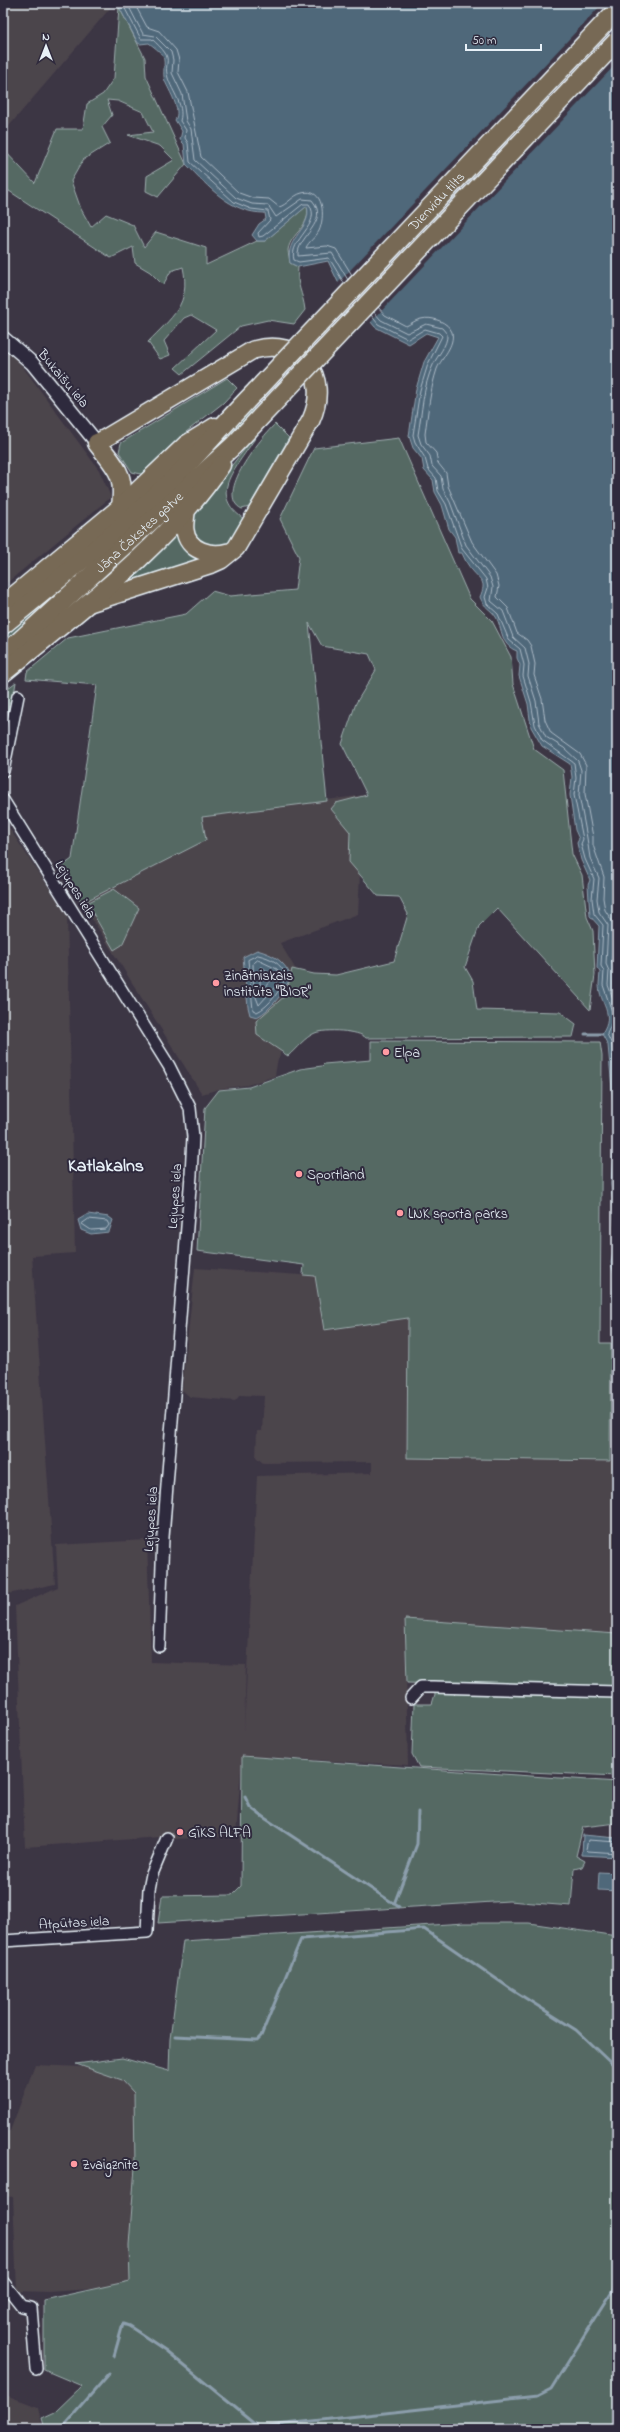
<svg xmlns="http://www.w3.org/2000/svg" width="620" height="2432" font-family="'Indie Flower',sans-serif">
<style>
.built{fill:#4c444c}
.green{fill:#546963;stroke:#9eadae}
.water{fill:#4f677a;stroke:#8c9eac}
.pier{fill:#3c3644}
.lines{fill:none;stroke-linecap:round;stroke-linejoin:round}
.shore{stroke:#abbac6;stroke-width:1}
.stream{stroke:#8c9eac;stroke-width:3}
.minor-casing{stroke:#e8f1f8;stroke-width:14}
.tertiary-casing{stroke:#e8f1f8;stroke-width:16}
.primary-casing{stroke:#e8f1f8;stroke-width:20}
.trunk-casing{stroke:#e8f1f8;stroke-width:21}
.minor{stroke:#2f2a3d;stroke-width:11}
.tertiary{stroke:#2f2a3d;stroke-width:13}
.primary{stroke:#776954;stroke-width:17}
.trunk{stroke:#776954;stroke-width:18}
.trunk-bridge-casing{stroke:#e8f1f8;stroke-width:21;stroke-linecap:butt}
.trunk-bridge{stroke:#776954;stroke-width:18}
.poi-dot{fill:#ff9aa2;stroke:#2f2a3d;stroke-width:1.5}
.labels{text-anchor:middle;stroke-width:4;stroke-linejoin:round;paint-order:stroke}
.street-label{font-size:14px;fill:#e8f1f8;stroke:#2f2a3d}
.poi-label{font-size:14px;fill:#e8f1f8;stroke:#2f2a3d;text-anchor:start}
.district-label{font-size:18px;font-weight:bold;fill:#e8f1f8;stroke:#2f2a3d}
</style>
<rect width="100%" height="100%" fill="#3c3644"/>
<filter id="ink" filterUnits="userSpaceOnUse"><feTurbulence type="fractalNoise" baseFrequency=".025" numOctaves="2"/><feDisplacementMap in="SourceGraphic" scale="8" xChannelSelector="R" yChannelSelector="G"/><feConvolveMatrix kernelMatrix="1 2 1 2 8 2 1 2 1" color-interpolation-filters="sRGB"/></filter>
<g filter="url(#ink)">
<path class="built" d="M3,3H109L112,6L3,133Z
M3,350L17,359L99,470L111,497L3,586Z
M364,795L358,914L280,943L304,983L277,1063L275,1076L248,1085L219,1089L202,1094L82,903L206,840L202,817Z
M3,819L67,915L75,1253L32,1256L55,1584L3,1595Z
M195,1268L315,1276L324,1330L408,1318L407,1458L617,1461V1634L405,1619L408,1765L242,1756L236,1836L175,1839L160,1837L25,1847L15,1606L58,1587L56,1545L147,1540L151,1662L246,1665L244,1730L257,1476L372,1473V1462L263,1463L256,1457L257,1431H262L264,1396L240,1395L235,1401L190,1397L182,1390Z
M35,2065L153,2070L135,2286L48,2292L17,2291L13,2197L3,2196V2132L10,2131Z
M3,2394L38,2407L43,2429H3Z"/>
<path class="green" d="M119,7L145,58L146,76L186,164L158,197L146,191L147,176L174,160L160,146L128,135L153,132L143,112L118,101L107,100L112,115L102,127L110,143L83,160L71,181L81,209L91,227L106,214L133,225L144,247L156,232L206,248V265L257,241H265L307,206C311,228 291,232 288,250C288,254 290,259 290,263L298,267C296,286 303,292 305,310L294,324L268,320L241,326L182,374L175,368L216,330L191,315L184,318L164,341L170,355L160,359L148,342C172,317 191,305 183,267L171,271L163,285L150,272L135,263L133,247L111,258L3,187V149L35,183L57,129H83L87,104L103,94L114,78Z
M227,378L237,388L223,403L181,436L141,474L132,472L119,452L121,443Z
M252,408L255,410L213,455L3,646V633Z
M275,424L289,438L249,507L242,509C213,495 262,437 275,424Z
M257,434C257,437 252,442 250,446C231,474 209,497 247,521L234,539L222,548L194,541L191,520L194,512Z
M399,438L470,599L492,621L511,657L513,684L534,749L563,770L572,854L582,875L587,917L593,931L595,975L590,1010L497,908L479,926L465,967L473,981L477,1010L560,1012L576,1024L573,1037L366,1038C359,1030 325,1029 315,1033C305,1037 296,1049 288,1056L257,1035L256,1021L286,995L292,969L314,974L336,975L394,961L408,914L399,897L378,896L349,862L350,832L331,809L336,803L367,795L342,744L356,703L376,670L369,654L322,646L309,623L327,801L202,817L206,840L82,903L60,868L72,859L97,685L26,679L27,672L68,638L186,614L212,591L230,596L295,590L299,557L280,519L314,448Z
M180,527L208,559L116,589Z
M16,682L3,762V692Z
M114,889L139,908L122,945L114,950L87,903Z
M371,1041L600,1042L602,1056L600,1343H611L610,1461L407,1458L408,1318L324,1330L315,1276L303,1275L304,1265L197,1251L205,1108L219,1090L249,1087L300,1069L322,1066L324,1064L371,1060Z
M405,1619L617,1634V1688L407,1683Z
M436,1691L617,1697V1776L419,1767L412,1754L414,1704H432Z
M242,1756L617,1782V1823L583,1827L576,1856L585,1861L582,1867L574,1869L571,1906L509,1901L158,1923L162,1896L232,1895L241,1886Z
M464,1923H529L617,1936V2429H45L42,2418L55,2412L82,2386L44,2370V2300L130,2281L129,2245L135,2167L134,2093L122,2080L76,2064L122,2058L169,2071L170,2039L183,1941Z"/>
<path class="water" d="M117,3H617V1324L613,1296L614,1274L611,1263L616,1232L611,1184L615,1122L608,1045L602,1034C616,1013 599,1004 599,984C599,980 600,976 600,972L597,968L599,926L590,916L588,885L590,880L581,860L577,843L579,839L575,830L570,795L572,777L570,764L542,746L531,727L528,704L519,676L520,665L517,658V651C500,645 503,629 496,617C491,609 484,608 480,597C487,581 481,581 472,570C468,566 464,558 462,553H458L455,537L449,529L442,505L435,492L433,480L424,470L422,459L413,448L409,436L416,389L424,362L438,337L426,333L409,344L375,327L338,282L328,261L298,267L290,263C284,237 313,229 307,206L265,241H257L252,235L259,224L266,219L265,213C230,213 209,187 186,164L184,144L180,140L182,131L175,120C182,110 169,91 165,81C162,73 166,64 163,56C160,51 154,47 149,43L140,44L138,43Z
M257,950C274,955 283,960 291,976C285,991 272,1009 257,1017L250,1015L248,1007L243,957Z
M88,1214L109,1217L113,1220L109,1232L91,1234L81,1230L78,1220Z
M583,1835L617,1838V1857L582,1855Z
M599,1872L617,1873V1891L598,1890Z"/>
<path class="pier" d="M603,3H617V63L370,323L337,284Z"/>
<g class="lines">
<path class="shore" d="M122,3L141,39H152C156,43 162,48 165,53C170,60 165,66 167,74C170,90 185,103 180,121L186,130L185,138L188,143L190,162L234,202L251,209L268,211L270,220L258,233L259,237L263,236L303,204H309C323,225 288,239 294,260L299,262L329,258L344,283
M127,3L143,34L155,36L171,52L173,60L172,73L182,94L186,121L191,129L195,160L236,198L252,204L268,205L276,217L302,199L312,200C331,222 296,237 298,256L332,253L348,280
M134,3L147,27L159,31L176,50L179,60L178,72L188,92L201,157L239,193L253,198L269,199L279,207C287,205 293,195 302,193C325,187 325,218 319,231C316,237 308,242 306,248L327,246L336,249L352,275
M378,307L385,315L406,326C411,324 415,320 421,319C432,316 448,322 452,332C455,346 442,357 437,369C430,390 428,412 425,434L426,442L436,453L438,463L446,473L448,486L472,542L496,575L499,586L497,597L508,608L517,633L527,640L531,646L535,664L534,675L542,699L545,720L551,733L580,754L586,765L585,794L593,837V845L604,877L603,898L605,910L614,924L612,961L615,970L614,985L617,992
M374,312L381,320L407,333L426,324L442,328L447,334C448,345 437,356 433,365C423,386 422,412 418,435L421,444L430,456L432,466L441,476L443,489L450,502L466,545L490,577L493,587L491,601L503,611L513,637L525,648L529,664L528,676L536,701L539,723L546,737L564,748L578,761L581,770L579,795L587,838L590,858L599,878L597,899L599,912L608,925L606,964L609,971L608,985L617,1010V1023L613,1035L617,1047
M371,315L378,324L408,339L425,329L439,333L442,336L428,364L420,390L413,435L415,442L425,458L428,469L436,478L438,491L446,504L462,549L486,579L488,588L485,597L487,604L498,614L509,640L520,649L524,665L523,676L531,702L535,725L542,740L574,763L576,778L574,795L583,839L581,844L585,859L594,879L592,899L594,914L603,925L601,966L604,971L603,985L612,1012V1022L607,1034L612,1045L617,1098
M258,955C271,958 281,963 286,976C282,988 269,1007 257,1012L253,1010L248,960Z
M258,960L277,969L281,976L275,987L259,1005L254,992L253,964Z
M262,967L274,977L262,990L260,988V969Z
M617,1137L615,1184L617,1208
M89,1219L107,1221L109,1225L106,1229L91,1230L82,1224Z
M617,1842L588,1840L586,1849L588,1851L617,1853"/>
<path class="stream" d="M585,1034H602
M245,1797L250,1807L263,1817L399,1907
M394,1904L417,1844L418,1812
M175,2036L257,2040L261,2036L301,1939L424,1929L511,1989L576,2030L617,2069
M114,2356L123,2324L129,2326L165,2350L259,2427L537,2396L551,2389L617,2284
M61,2429L109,2374"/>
<g class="minor-casing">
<path id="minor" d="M3,771L18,696
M3,800L169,1066L190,1108L193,1137L191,1175L163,1537L159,1646
M411,1698L421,1687H433L617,1692
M3,1941L147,1932L149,1889L152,1874L167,1838
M3,2282L22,2306L31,2308L36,2369"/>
</g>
<g class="tertiary-casing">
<path id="tertiary" d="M3,338L32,363L97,443"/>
</g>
<g class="primary-casing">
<path id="primary" d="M186,511C186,517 184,524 185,530C187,551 212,557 228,552
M90,603L212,564L221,560L236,548L311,420C331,376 301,336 253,350L97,443"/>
</g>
<g class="trunk-casing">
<g id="trunk">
<path d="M97,443C117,469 125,473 121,507"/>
<path d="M3,605L121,507L186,445L215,427"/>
<path d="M3,625C60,578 116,534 170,482C200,453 226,421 256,391"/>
<path id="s1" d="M3,656L233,446L271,406"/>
<path d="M3,673C80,609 164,549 221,465"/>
</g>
</g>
<use href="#minor" class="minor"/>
<use href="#tertiary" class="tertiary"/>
<use href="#primary" class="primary"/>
<use href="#trunk" class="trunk"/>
<g class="trunk-bridge-casing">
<g id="trunk-bridge">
<path id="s2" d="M256,391L617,10"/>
<path d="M271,406L617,41"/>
</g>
</g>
<use href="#trunk-bridge" class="trunk-bridge"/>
</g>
</g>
<g class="poi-dot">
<circle cx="216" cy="983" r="4"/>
<circle cx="386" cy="1052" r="4"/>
<circle cx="299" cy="1174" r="4"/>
<circle cx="400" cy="1213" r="4"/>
<circle cx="180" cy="1832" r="4"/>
<circle cx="74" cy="2164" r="4"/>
</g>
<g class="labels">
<g class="street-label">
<text dy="5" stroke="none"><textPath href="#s2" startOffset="262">Dienvidu tilts</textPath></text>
<text transform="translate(64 378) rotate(50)" y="5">Bukaišu iela</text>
<text dy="5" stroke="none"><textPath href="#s1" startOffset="184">Jāņa Čakstes gatve</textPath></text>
<text transform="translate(76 889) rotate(58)" y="5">Lejupes iela</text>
<text transform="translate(174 1196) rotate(-86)" y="5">Lejupes iela</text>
<text transform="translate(150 1519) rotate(-86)" y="5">Lejupes iela</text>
<text transform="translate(74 1922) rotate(-3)" y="5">Atpūtas iela</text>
</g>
<g class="poi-label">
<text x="224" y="980">Zinātniskais<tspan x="224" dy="16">institūts "BIOR"</tspan></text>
<text x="394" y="1057">Elpa</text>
<text x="307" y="1179">Sportland</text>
<text x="408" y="1218">LNK sporta parks</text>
<text x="188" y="1837">GĪKS ALFA</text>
<text x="82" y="2169">Zvaigznīte</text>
</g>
<g class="district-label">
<text x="106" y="1171">Katlakalns</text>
</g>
</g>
<rect width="620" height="2432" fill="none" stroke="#2f2a3d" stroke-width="16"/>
<rect x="8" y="8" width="604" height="2416" fill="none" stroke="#e8f1f8" stroke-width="1.5" filter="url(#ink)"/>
<g transform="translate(46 46)" stroke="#2f2a3d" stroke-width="3" paint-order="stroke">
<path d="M0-3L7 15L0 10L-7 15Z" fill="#e8f1f8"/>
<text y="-6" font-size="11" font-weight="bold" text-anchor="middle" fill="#e8f1f8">N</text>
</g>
<path d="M466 44v6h75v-6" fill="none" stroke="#e8f1f8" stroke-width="2"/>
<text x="472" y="44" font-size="12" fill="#e8f1f8" stroke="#2f2a3d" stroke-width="3" paint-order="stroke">50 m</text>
</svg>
